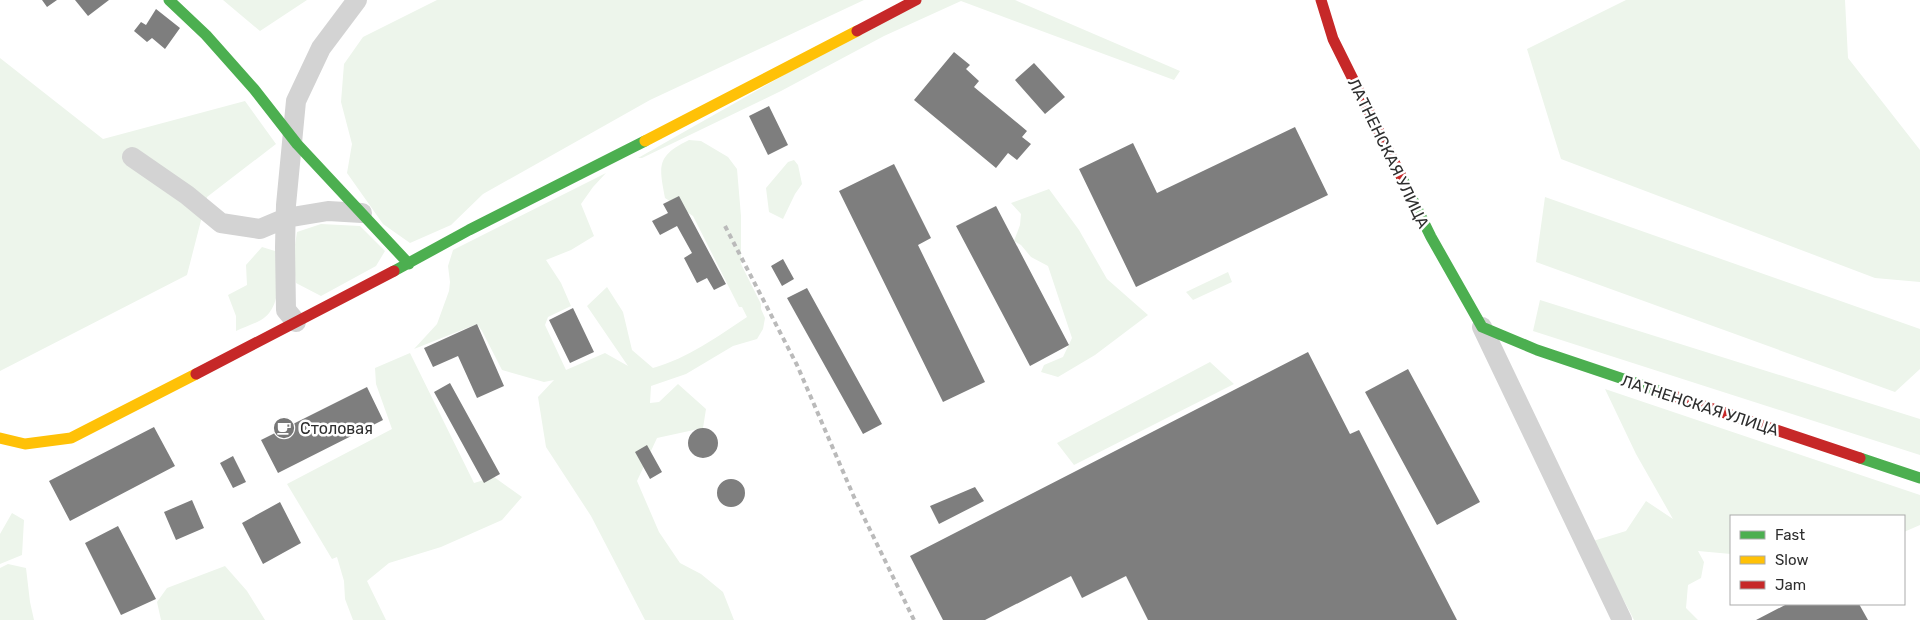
<svg xmlns="http://www.w3.org/2000/svg" width="1920" height="620" font-family="Rubik,sans-serif">
<style>
.green{fill:#edf5eb}
.building{fill:#7e7e7e}
.lines{fill:none;stroke-linecap:round;stroke-linejoin:round}
.street{stroke:#d3d3d3;stroke-width:20}
.fast{stroke:#4caf50;stroke-width:11}
.slow{stroke:#ffc107;stroke-width:11}
.jam{stroke:#c62828;stroke-width:11}
.rail{stroke:#bababa;stroke-width:4;stroke-dasharray:5 4;stroke-linecap:butt}
.labels{text-anchor:middle;stroke-width:5;stroke-linejoin:round;paint-order:stroke}
.street-label{font-size:16px;fill:#2e2e2e;stroke:#fff}
.poi-label{font-size:16px;fill:#2e2e2e;stroke:#fff;text-anchor:start}
</style>
<rect width="100%" height="100%" fill="#fff"/>
<path class="green" d="M223,0H307L260,31Z
M437,0H864L650,100L483,194L451,225L410,243L383,224L347,173L352,144L341,102L344,64L363,37Z
M916,0H1015L1180,71L1174,80L961,1L884,36L781,91L642,158H638Z
M1626,0H1845L1848,58L1920,150V282L1875,278L1561,159L1527,49Z
M0,58L103,139L245,101L276,144L207,197L187,275L0,371Z
M689,140L701,141L728,157L737,169L741,216V264L761,304V309L765,318L763,329L757,339L733,346L686,374L651,386L650,403L659,402L678,384L706,409L703,428L657,438L637,481L659,532L680,563L701,574L723,592L734,620H645L591,516L546,447L538,397L554,380L544,382L502,370L482,331L477,324L414,349L437,324L449,291L450,282L448,266L453,250L606,173L593,187L581,204L594,236L571,250L546,260L561,283L571,306L548,317L545,325L566,370L605,353L628,366L587,306L607,287L623,312L632,350L653,368C688,358 717,337 747,317L742,307H739L693,216L665,198C659,166 656,156 689,140Z
M794,160L798,165L802,184L795,194L783,219L769,212L766,188L788,162Z
M1049,189L1079,230L1107,279L1148,315L1095,355L1058,377L1041,372L1044,365L1063,357L1072,338L1048,266L1031,257L1021,245L1014,241L1020,225L1021,214L1011,203Z
M1545,197L1920,329V369L1895,392L1536,262Z
M321,224L360,226L385,251L376,266L321,296L296,283L293,258L297,232Z
M262,247L275,251C277,273 284,306 261,320C254,324 244,327 236,331V316L228,295L247,285L246,265Z
M1228,272L1232,282L1193,300L1186,292Z
M1540,300L1920,419V455L1533,331Z
M410,353L474,483L494,477L522,497L502,520L441,547L389,563L367,581L386,620H353L345,599L344,581L337,557L332,559L287,484L392,429L376,384L375,368Z
M1210,362L1234,384L1074,465L1057,443Z
M1605,389L1920,495V525L1904,532V516H1731V554L1698,551L1704,562L1701,578L1688,585L1686,608L1698,620H1634C1621,593 1604,568 1593,541L1626,531L1646,501L1673,519L1636,454Z
M12,513L24,520L22,555L0,564V534Z
M8,564L26,568L30,602L34,620H0V568Z
M225,566L247,591L265,620H161L157,602L167,588Z"/>
<path class="building" d="M42,0H57L47,7Z
M75,0H109L88,16Z
M156,9L180,28L165,49L152,38L147,42L134,31L141,22L146,25Z
M954,52L970,65L966,69L979,81L974,87L1027,131L1022,137L1031,144L1017,160L1008,153L996,168L914,100Z
M1034,63L1065,97L1045,114L1015,80Z
M769,106L788,145L768,155L749,116Z
M1295,127L1328,195L1136,287L1079,169L1133,143L1157,193Z
M894,164L931,238L918,245L985,382L943,402L839,191Z
M679,196L726,284L714,290L707,278L697,283L684,258L692,253L677,226L660,235L652,221L668,213L663,204Z
M996,206L1069,345L1030,366L956,226Z
M783,259L794,279L782,286L771,266Z
M807,288L882,424L863,434L787,298Z
M573,308L594,352L570,363L549,320Z
M477,324L504,386L477,398L458,356L433,367L424,348Z
M1308,352L1350,434L1359,430L1457,620H1148L1126,576L1082,598L1071,576L985,620H943L910,556Z
M1408,369L1480,502L1437,525L1365,392Z
M450,383L500,474L484,483L434,392Z
M367,387L383,420L278,473L261,440Z
M154,427L175,466L70,521L49,481Z
M688 443a15 15 0 1 1 30 0a15 15 0 1 1-30 0Z
M647,445L662,472L650,479L635,452Z
M233,456L246,482L233,488L220,463Z
M717 493a14 14 0 1 1 28 0a14 14 0 1 1-28 0Z
M975,487L984,501L939,524L930,506Z
M192,500L204,528L176,540L164,512Z
M280,502L301,543L263,564L242,523Z
M118,526L156,599L121,615L85,543Z
M1787,604H1849L1850,605L1859,604L1868,620H1756Z"/>
<g class="lines">
<path class="street" d="M132,157L187,195L221,223L260,229L286,218L328,211L362,213
M296,322L286,310L285,247L286,205L296,101L321,48L357,0
M1482,327L1622,620"/>
<path class="fast" d="M169,0L206,35L254,89L297,144L409,264
M1401,176L1431,237L1482,327L1537,350L1671,395
M394,271L469,230L645,141
M1860,458L1920,478"/>
<path class="slow" d="M645,141L857,31
M0,438L25,444L71,438L196,374"/>
<path class="jam" d="M1321,0L1333,39L1401,176
M857,31L916,0
M196,374L394,271
M1671,395L1860,458"/>
<path class="rail" d="M725,226L797,365L854,497L914,620"/>
</g>
<defs>
<g id="cafe-disc" transform="scale(1.125)"><circle r="9.5" fill="#777" stroke="#fff"/><path d="M-5.5-4.5H6V0H3Q3 3.5 0 3.5H-2.5Q-5.5 3.5-5.5 0ZM3-3.2v2h1.7v-2ZM-6 4.5H4V6H-6Z" fill="#fff"/></g>
</defs>
<g fill-rule="evenodd">
<use href="#cafe-disc" x="284" y="428"/>
</g>
<g class="labels">
<g class="street-label">
<text transform="translate(1389 153) rotate(64)" y="6">ЛАТНЕНСКАЯ УЛИЦА</text>
<text transform="translate(1700 405) rotate(18)" y="6">ЛАТНЕНСКАЯ УЛИЦА</text>
</g>
<g class="poi-label">
<text x="300" y="434">Столовая</text>
</g>
</g>
<rect x="1730" y="515" width="175" height="90" fill="#ffffff" stroke="#ababab"/>
<rect x="1740" y="531" width="25" height="8" fill="#4caf50" stroke="#ababab"/>
<text x="1775" y="540" font-size="15" fill="#2e2e2e">Fast</text>
<rect x="1740" y="556" width="25" height="8" fill="#ffc107" stroke="#ababab"/>
<text x="1775" y="565" font-size="15" fill="#2e2e2e">Slow</text>
<rect x="1740" y="581" width="25" height="8" fill="#c62828" stroke="#ababab"/>
<text x="1775" y="590" font-size="15" fill="#2e2e2e">Jam</text>
</svg>
